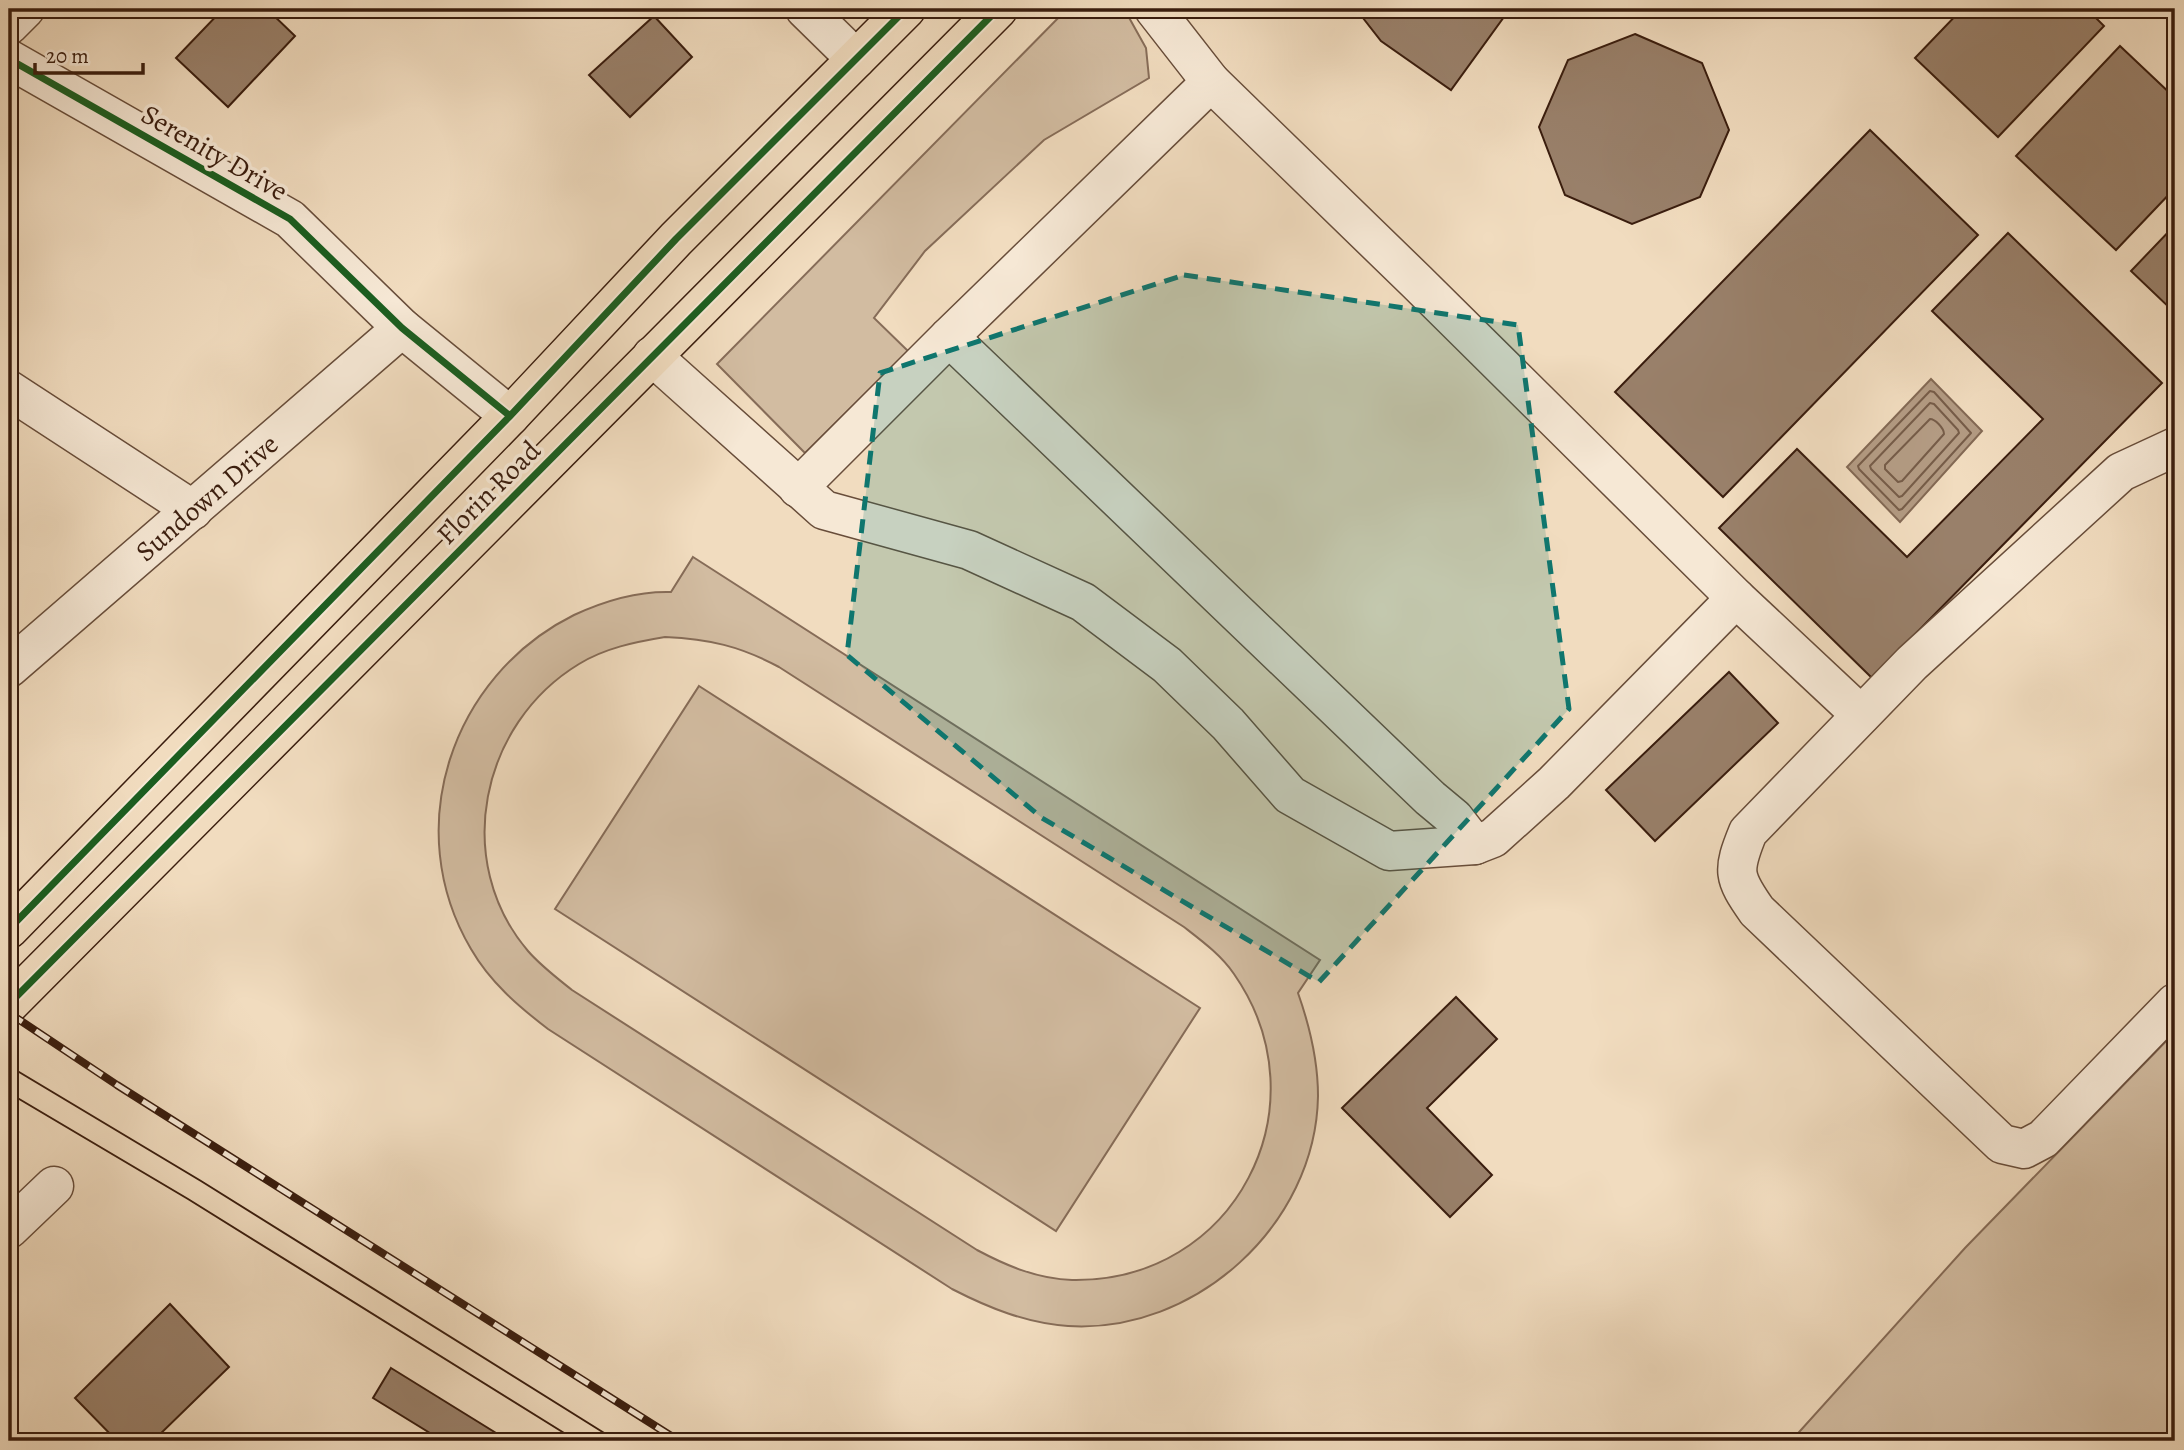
<svg xmlns="http://www.w3.org/2000/svg" width="2184" height="1450" font-family="Alegreya,serif">
<style>
.green{fill:#d2bca1;stroke:#866c58;stroke-width:2;fill-rule:evenodd}
.water{fill:#b39b83;stroke:#836954;stroke-width:2}
.lines{fill:none;stroke-linecap:round;stroke-linejoin:round}
.shore{stroke:#765c48;stroke-width:2}
.building{fill:#99806a;stroke:#3a1d0e;stroke-width:2}
.minor-casing{stroke:#684d3a;stroke-width:41}
.major-casing{stroke:#3a1d0e;stroke-width:41}
.minor{stroke:#f6e8d5;stroke-width:38}
.major{stroke:#f1dcbf;stroke-width:38}
.tram{stroke:#3a1d0e;stroke-width:2}
.rail-casing{stroke:#3a1d0e;stroke-width:8}
.rail{stroke:#f6e8d5;stroke-width:5;stroke-dasharray:16;stroke-linecap:butt}
.cycleway-casing{stroke:#f6e8d5;stroke-width:11}
.cycleway{stroke:#1b5e20;stroke-width:7}
.marked{fill:#0f766e;fill-opacity:0.2;stroke:#0f766e;stroke-width:5;stroke-dasharray:14 9;stroke-linejoin:round}
.labels{text-anchor:middle;stroke-width:7;stroke-linejoin:round;paint-order:stroke}
.street-label{font-size:28px;fill:#3a1d0e;stroke:#f6e8d5}
</style>
<rect width="100%" height="100%" fill="#f1dcbf"/>
<filter id="stains"><feTurbulence type="fractalNoise" baseFrequency=".00286" numOctaves="4"/><feColorMatrix values="0 0 0 0 .2 0 0 0 0 .09 0 0 0 0 .02 0 0 0 .5 -.17"/></filter>
<radialGradient id="worn" r=".72"><stop offset=".6" stop-color="#630" stop-opacity="0"/><stop offset="1" stop-color="#630" stop-opacity=".3"/></radialGradient>
<path class="green" d="M1067,9H1120L1127,14L1146,48L1149,78L1044,140L925,251L874,318L908,351L805,453L717,364Z
M693,557L1320,960L1298,993C1310,1027 1318,1060 1318,1096C1316,1225 1195,1334 1068,1326C1026,1323 989,1308 952,1289L548,1029C518,1006 490,982 471,949C400,829 451,676 574,615C604,601 638,591 671,592ZM665,637C709,639 740,646 779,667L1184,927C1202,941 1221,955 1234,974C1326,1106 1235,1283 1072,1280C1038,1279 1007,1266 977,1250L572,990C557,978 541,966 528,951C452,862 480,724 579,664C605,648 635,642 665,637Z
M699,686L1200,1008L1056,1231L555,909Z
M2175,1032V1441H1791L1965,1248Z"/>
<path class="water" d="M1931,379L1982,431L1900,522L1847,467Z"/>
<g class="lines">
<path class="shore" d="M1930,391L1934,392L1971,433L1902,509L1899,510L1859,469L1858,466Z
M1930,403L1934,404L1958,430L1959,433L1902,496L1899,497L1871,469L1870,466Z
M1930,419C1935,419 1944,428 1944,434L1902,481L1898,482L1885,469V465Z"/>
</g>
<path class="building" d="M223,9H267L295,36L228,107L176,58Z
M1356,9H1514L1504,17L1451,90L1381,41Z
M1962,9H2087L2104,26L1998,137L1915,58Z
M654,16L692,57L630,117L589,75Z
M1635,34L1702,63L1729,130L1700,197L1632,224L1565,195L1539,127L1568,60Z
M2120,46L2175,98V188L2116,250L2016,156Z
M1870,130L1978,235L1723,497L1615,392Z
M2175,225V313L2131,271Z
M2008,233L2162,383L1872,678L1719,528L1797,449L1907,557L2043,419L1932,311Z
M1729,672L1778,723L1655,841L1606,790Z
M1456,997L1497,1039L1427,1108L1492,1175L1450,1217L1342,1108Z
M170,1304L229,1367L153,1441H117L75,1398Z
M391,1368L509,1441H443L373,1398Z"/>
<g class="lines">
<g class="minor-casing">
<g id="minor">
<path d="M805,9L856,59"/>
<path d="M9,25L25,9"/>
<path d="M9,59L290,219L402,328L510,416"/>
<path d="M949,337L1430,798L1454,818L1475,845"/>
<path d="M652,356L824,510L969,550L1083,602L1167,665L1228,724L1290,795L1389,851L1475,845L1493,838L1554,783L1736,598L1417,282L1211,82L1154,9"/>
<path d="M9,390L193,510"/>
<path d="M2175,447L2121,472L1912,663L1748,832C1732,871 1733,877 1757,911L2002,1144L2024,1149L2043,1139L2175,1003"/>
<path d="M798,488L949,337L1211,82"/>
<path d="M1736,598L1861,715"/>
<path id="s1" d="M9,668L402,328"/>
<path d="M9,1229L54,1186"/>
</g>
</g>
<g class="major-casing">
<path id="major" d="M9,929L510,416L676,239L906,9
M9,1004L998,9"/>
</g>
<use href="#minor" class="minor"/>
<use href="#major" class="major"/>
<path class="tram" d="M9,1066L201,1181L617,1441
M9,1093L188,1199L577,1441"/>
<g class="rail-casing">
<path id="rail" d="M9,1013L117,1085L679,1441"/>
</g>
<use href="#rail" class="rail"/>
<g class="cycleway-casing">
<path id="cycleway" d="M9,59L290,219L402,328L510,416
M9,929L510,416L676,239L906,9
M9,1004L998,9"/>
</g>
<use href="#cycleway" class="cycleway"/>
</g>
<path class="marked" d="M1184,275L1518,325L1569,709L1319,982L1042,818L847,655L880,373Z"/>
<g class="labels">
<g class="street-label">
<text transform="translate(215 152) rotate(30)" y="10">Serenity Drive</text>
<text transform="translate(488 492) rotate(-45)" y="10">Florin Road</text>
<text dy="10" stroke="none"><textPath href="#s1" startOffset="261">Sundown Drive</textPath></text>
</g>
</g>
<rect width="2184" height="1450" fill="none" stroke="#f1dcbf" stroke-width="35"/>
<rect x="10" y="10" width="2163" height="1429" fill="none" stroke="#3a1d0e" stroke-width="3.5"/>
<rect x="18" y="18" width="2149" height="1415" fill="none" stroke="#3a1d0e" stroke-width="2"/>
<path d="M35 63v10h108v-10" fill="none" stroke="#3a1d0e" stroke-width="3.5"/>
<text x="46" y="63" font-size="21" fill="#3a1d0e" stroke="#f6e8d5" stroke-width="5" paint-order="stroke">20 m</text>
<rect width="100%" height="100%" filter="url(#stains)"/>
<rect width="100%" height="100%" fill="url(#worn)"/>
</svg>
